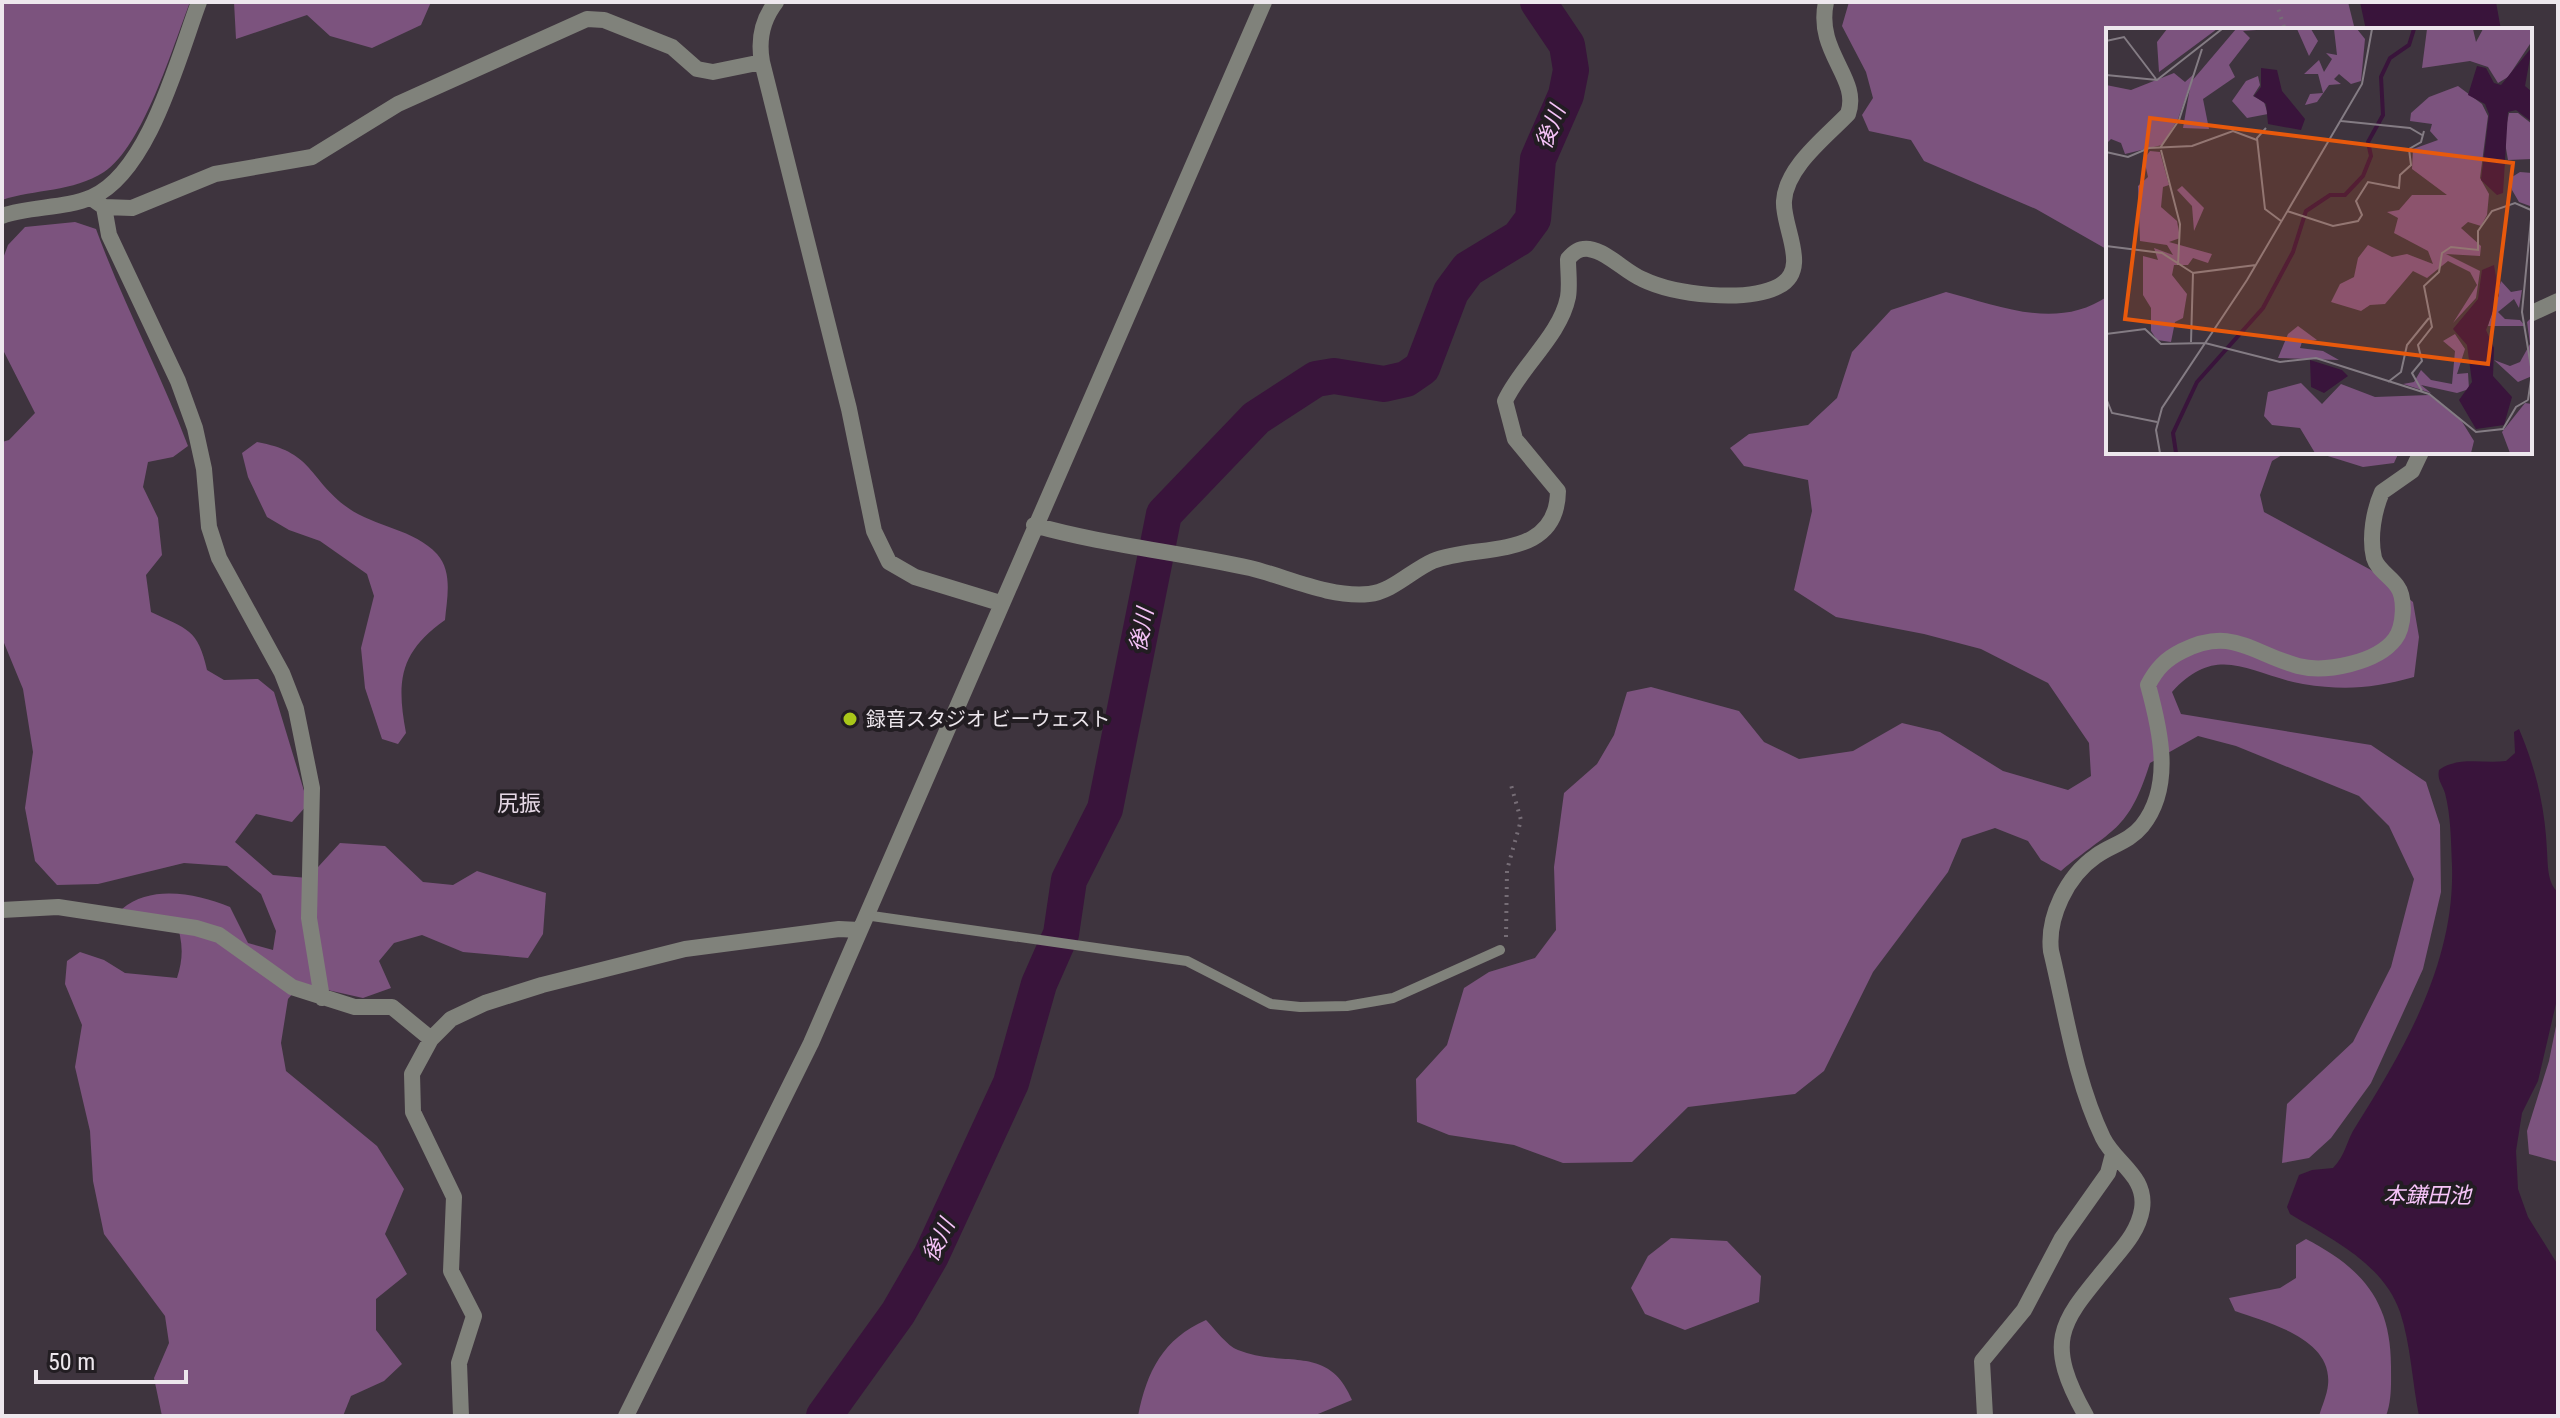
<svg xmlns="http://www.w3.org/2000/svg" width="2560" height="1418" font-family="'Roboto Condensed','Noto Sans JP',sans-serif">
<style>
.forest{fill:#7c537e}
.water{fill:#39143b}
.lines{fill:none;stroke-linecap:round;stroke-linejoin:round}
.river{stroke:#39143b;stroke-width:36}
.path{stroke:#766d76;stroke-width:4;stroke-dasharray:2 6;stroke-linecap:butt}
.lane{stroke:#80827b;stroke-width:10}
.street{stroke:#80827b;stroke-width:16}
.poi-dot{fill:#a9c719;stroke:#221d22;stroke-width:3}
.labels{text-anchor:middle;stroke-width:8;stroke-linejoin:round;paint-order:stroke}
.poi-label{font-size:20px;fill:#ede7ed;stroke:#221d22;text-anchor:start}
.water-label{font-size:22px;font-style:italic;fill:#f7c4f9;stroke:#221d22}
.neighbourhood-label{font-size:22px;fill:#e6d9e6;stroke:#221d22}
.inset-river{fill:none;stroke:#39143b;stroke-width:4}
.inset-road{fill:none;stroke:#847c84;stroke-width:2}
.view{fill:#e8590c;fill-opacity:0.15;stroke:#e8590c;stroke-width:4}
.inset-edge{fill:none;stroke:#ede7ed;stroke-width:4}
</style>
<rect width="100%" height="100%" fill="#3e343e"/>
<path class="forest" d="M2,2H190C173,46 143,147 104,172C73,192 35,189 2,200Z
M234,2H431L421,25L372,48L330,36L307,15L236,39Z
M1849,2H2348L2355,30H2108V250L2036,209L1924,161L1911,140L1869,131L1862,115L1873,98L1866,72L1842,26Z
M75,222L96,229C123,303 160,372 188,446L173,457L148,462L143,487L158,518L162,555L146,575L151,612C187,629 198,629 207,670L224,680L258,679L274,692L308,804L292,822L256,814L235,842L273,875L308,878L340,843L385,846L423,882L453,885L477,871L546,893L543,934L528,958L463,952L422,935L394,943L379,961L391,988L363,998L301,984L288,999L281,1043L286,1071L377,1146L404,1189L385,1234L407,1274L376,1299V1330L402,1364L384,1381L351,1396L343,1416H162L154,1378L169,1343L165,1316L104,1234L93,1181L90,1131L75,1067L82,1025L65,984L67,961L80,952L104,960L125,973L177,978C184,957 183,940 175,919L122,909C152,884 197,894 230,907L248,943L273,950L276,931L261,894L227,866L184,863L98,884L57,885L35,861L25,808L33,752L23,689L2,638V442L9,440L35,413L2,348V261L8,245L25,227Z
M1946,292C2000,306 2057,331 2108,296V452H2287L2272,461L2260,495L2264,512L2371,570L2413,602L2419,637L2414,677C2373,688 2346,691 2303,684C2251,675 2218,641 2172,692L2181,714L2371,745L2426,782L2440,825L2441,892L2423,969L2371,1083L2331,1138L2309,1158L2282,1163L2287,1104L2353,1042L2391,967L2414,879L2389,826L2359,796L2236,746L2198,736L2150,763C2128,833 2112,828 2061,871L2041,860L2028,841L1995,828L1962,839L1948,872L1873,972L1824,1071L1795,1094L1688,1107L1632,1162L1563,1163L1514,1145L1449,1135L1417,1122L1416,1079L1447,1045L1464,988L1489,972L1535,958L1556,930L1554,867L1564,793L1597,764L1614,735L1627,692L1651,687L1739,711L1764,742L1799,759L1853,751L1902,723L1940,732L2003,771L2068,790L2091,776L2089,743L2048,683L1981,649L1924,634L1836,617L1794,590L1812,511L1808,480L1744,466L1730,448L1749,434L1808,425L1837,398L1852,352L1891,310Z
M257,442C312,452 307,475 344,505C372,527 413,528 437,554C453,572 447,598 445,620C400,652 396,680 406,733L398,744L382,739L365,688L361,648L374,596L367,574L320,541L289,530L267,517L248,477L242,453Z
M2315,452H2399L2394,463L2363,467Z
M2558,1016V1162L2529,1154L2527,1131L2549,1061Z
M1671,1238L1727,1241L1761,1276L1759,1302L1685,1330L1645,1314L1631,1288L1648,1256Z
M2306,1239C2362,1268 2391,1301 2391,1366C2391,1383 2392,1400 2386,1416H2319C2322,1406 2327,1395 2328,1385C2333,1338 2268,1323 2235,1311L2229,1298L2280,1288L2296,1278V1245Z
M1206,1320C1215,1329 1227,1346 1238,1350C1286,1369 1328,1343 1352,1400L1313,1416H1138C1147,1371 1163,1339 1206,1320Z"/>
<path class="water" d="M2360,2H2496L2501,30H2366Z
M2519,729C2536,769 2545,807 2547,851C2548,864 2547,883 2558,892V995L2538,1081L2522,1113L2516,1151L2518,1189L2528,1217L2558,1265V1416H2419C2412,1382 2411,1345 2400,1312C2383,1263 2331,1239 2290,1214L2287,1207L2299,1175L2312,1170L2333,1168C2346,1155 2346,1141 2356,1126C2405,1048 2455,962 2452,866C2451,842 2451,816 2445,793C2442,784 2437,780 2439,770C2458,756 2483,764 2506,761L2515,753L2514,732Z"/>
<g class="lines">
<path class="river" d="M824,1416L898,1313L931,1256L1011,1083L1039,984L1061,934L1069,880L1105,809L1164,514L1256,418L1316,379L1334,376L1384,384L1406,379L1422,368L1451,292L1468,269L1519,238L1533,219L1538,159L1566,95L1571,70L1567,45L1538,2"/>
<path class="path" d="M2276,2L2285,30
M1506,937L1507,870L1521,820L1511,785"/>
<path class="lane" d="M865,915L1187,961L1271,1004L1300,1007L1347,1006L1393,998L1500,950"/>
<path class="street" d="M776,2C762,20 758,40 762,62L849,409L874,531L889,562L915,577L1000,603
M91,198L104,207L132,208L215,174L312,157L398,104L587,19L604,20L672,47L697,69L713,72L762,62
M104,207L109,235L178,381L195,428L204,469L209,527L219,558L282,673L296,709L312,788L309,918L322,998
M2,216C30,206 65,209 92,197C149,172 178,58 199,2
M2530,314L2558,301
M1034,525C1104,545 1179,552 1250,568C1287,577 1330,598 1369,594C1392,592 1412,570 1433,561C1477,543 1557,562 1558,491L1515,439L1505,401C1521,366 1560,336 1568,297C1570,285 1568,271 1568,259C1574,252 1579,248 1589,249C1608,252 1624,271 1642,279C1675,295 1746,303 1779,286C1811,269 1782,227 1784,201C1786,167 1826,137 1848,114C1861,78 1815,53 1826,2
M2,910L58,907L196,928L219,935L292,987L355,1007H392L431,1039
M461,1416L459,1363L474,1316L451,1271L454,1197L413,1112L412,1074L431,1039L451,1019L485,1003L542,985L685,949L839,929L859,930
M626,1416L811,1043L1264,2
M1985,1416L1982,1361L2024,1310L2062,1238L2108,1173L2113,1154
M2086,1416C2041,1336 2063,1321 2115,1257C2127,1243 2139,1228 2142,1209C2147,1176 2116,1164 2103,1138C2075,1080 2066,1013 2051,951C2047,917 2067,876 2096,856C2111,845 2129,842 2142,826C2174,786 2160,729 2148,685C2157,668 2166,659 2182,651C2232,626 2251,653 2298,666C2325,673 2377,663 2395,639C2404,627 2406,598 2397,586C2391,577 2377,569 2374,558C2369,537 2374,510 2382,492L2412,471L2421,452"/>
</g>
<circle class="poi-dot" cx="850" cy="719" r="8"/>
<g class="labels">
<g class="poi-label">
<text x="866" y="726">録音スタジオ ビーウェスト</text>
</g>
<g class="water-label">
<text transform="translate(1550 127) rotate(-69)" y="8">後川</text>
<text transform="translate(1141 630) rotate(-79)" y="8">後川</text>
<text x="2427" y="1203">本鎌田池</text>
<text transform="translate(938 1240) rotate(-64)" y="8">後川</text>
</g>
<g class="neighbourhood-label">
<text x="519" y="811">尻振</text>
</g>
</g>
<g transform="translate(2106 28)">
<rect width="426" height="426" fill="#3e343e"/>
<path d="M61,1H111L53,44L51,14ZM130,1H164L137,3L144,10L123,37L129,49L97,71L103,101L77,100L85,54ZM191,1H205L212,13L203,28ZM228,1H251L259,11L255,53L245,56L233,46L228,51L235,56L223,57L211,74L199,77L204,66L217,65L212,46H198L213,32L218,44L226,31L220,25L231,27ZM321,1H367L370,14L377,1H426V13L402,49L392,55L382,39L364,33L316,40ZM68,45L79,54L88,46L72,91L56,117L19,126L15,115L5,111L0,116V57L25,62ZM152,48L154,57L147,68L158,74L162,86L141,90L126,73L140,53ZM352,58L376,76L382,88L374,150L383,166L381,187L375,198L362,194L355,200L375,218L374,228L340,226L374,243L370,270L347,295L371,257L364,244L342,233L321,250L307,243L279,276L264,277L255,283L225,274L234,256L248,249L252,230L262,217L286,229L301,226L327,236L322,223L288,205L292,190L281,184L293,182L306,167H341L306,141L307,121L332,112L324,103L326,96L304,93L305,85L323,69ZM403,85H412L426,96V131L402,132L398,109ZM44,123L54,124L63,157L57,159L55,179L71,193L74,210L63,214L106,226L102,235L87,230L82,237H68L66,247L81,266L77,290L69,294L65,314L51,312L45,303V280L37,267V228L52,232L48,220L67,227L61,217L34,213L32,158L42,149L38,131ZM414,144L426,145L424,178L413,174L406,162V149ZM76,158L98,180L88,203L86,178L71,162ZM395,253L405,264L416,262L413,280L408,271L392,284L399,291L414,292L419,298H382ZM426,289V348L412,354L388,332L404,338L414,334L424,316L421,294ZM192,298L211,312L196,314L194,320L217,323L233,332L172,330L182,306ZM349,306L359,321L351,346L362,345L363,361L351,365L315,357L325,365L297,356L308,354L315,342L325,352L346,356L349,323L337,313ZM195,355L216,376L235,356L269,369L323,367L355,392L368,413L365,425H209L194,400L166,397L158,388L162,364ZM419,375L426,376V425H404L396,404Z" fill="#7c537e"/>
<path d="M426,19L419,58L426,64V94L410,82L402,84L397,165L391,167L375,152L383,86L379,76L362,67L371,38L380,40L388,55L395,57ZM155,40L171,42L176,63L199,91L195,102L162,96L160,76L148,68L155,59ZM388,237L393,267L380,302L388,320L387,348L406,369L398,397L370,401L353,372L366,354L361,317L347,301L372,271L376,242ZM204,332L236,342L242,348L218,365L205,359Z" fill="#39143b"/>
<path class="inset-river" d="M70,425L67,405L91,354L157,280L187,224L200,183L224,167H239L257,148L265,128L262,114L277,87L275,49L284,30L303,17L308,1"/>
<path class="inset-road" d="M0,13L18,9L50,51M0,47L51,52L116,1M235,93L304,100L316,107M160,100L151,110L159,181L175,193M54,120L73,92L96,21M55,122L74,196L72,237M0,124L22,129L43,120L86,118L127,103L151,112M181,183L227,198L252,193L256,187L250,173L262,154L293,160L294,147L305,137L303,121L315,114L318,103M0,218L56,225L87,245M0,306L39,301L55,316L99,315L174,334L210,330L323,366L370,404L397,401L410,379L422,372M85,314L87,245L150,237M282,354L295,344L301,317L323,290M316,363L306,345L316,333L312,317L326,299L318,258L333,244L336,225L345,219L372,222V203L386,183L409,175L425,182M0,370L6,385L51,394M422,372L426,345L416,284L426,181M54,425L50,402L56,380L141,252L256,56L266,1"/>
<path class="view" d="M44,90L407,135L382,336L19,291Z"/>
<rect width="426" height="426" class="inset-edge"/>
</g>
<rect width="2560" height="1418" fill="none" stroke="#ede7ed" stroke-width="8"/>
<path d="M36 1370v12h150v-12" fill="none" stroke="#ede7ed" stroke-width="4"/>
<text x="48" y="1370" font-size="24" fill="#ede7ed" stroke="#221d22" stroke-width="6" paint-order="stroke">50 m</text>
</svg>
